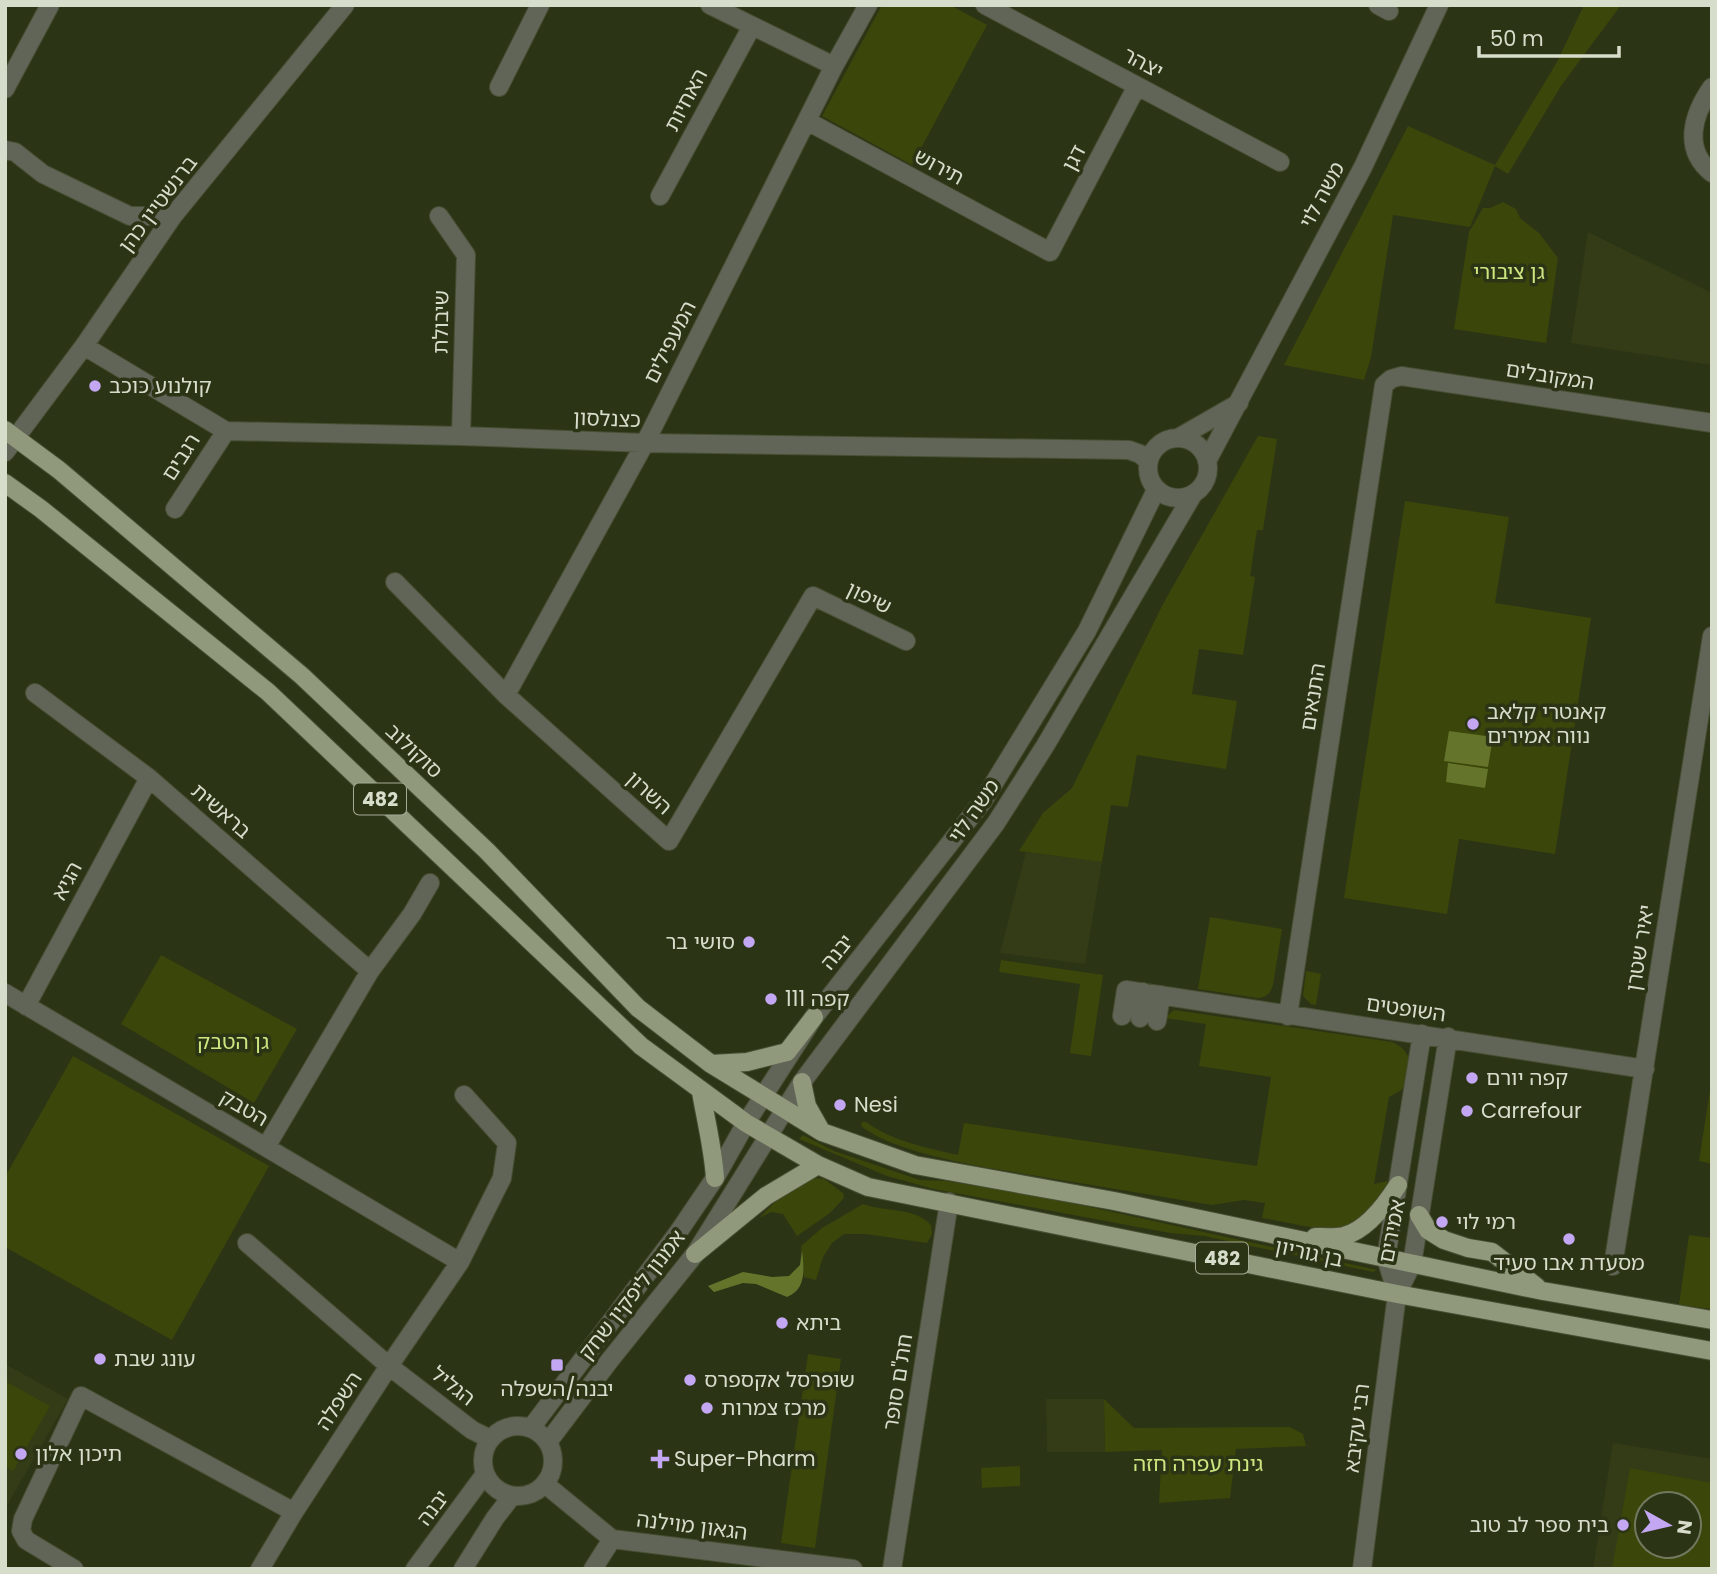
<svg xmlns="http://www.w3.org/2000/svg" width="1717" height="1574" font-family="Poppins,'Noto Sans Hebrew',sans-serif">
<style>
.built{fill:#333c16;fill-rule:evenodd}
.green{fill:#3a460a;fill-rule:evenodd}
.water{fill:#64752b}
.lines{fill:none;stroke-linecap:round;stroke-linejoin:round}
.minor-casing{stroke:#474f33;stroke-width:20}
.tertiary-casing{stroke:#474f33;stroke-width:20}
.primary-casing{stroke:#474f33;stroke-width:20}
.minor{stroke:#616557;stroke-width:18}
.tertiary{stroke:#616557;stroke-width:18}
.primary{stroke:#90997c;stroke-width:18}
.poi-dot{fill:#c3a7f2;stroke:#2c3416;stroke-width:2.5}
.labels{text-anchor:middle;stroke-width:7;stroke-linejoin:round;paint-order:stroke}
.shield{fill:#2c3416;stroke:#a4aa95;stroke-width:2}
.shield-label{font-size:19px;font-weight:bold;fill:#d7ddcb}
.street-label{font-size:21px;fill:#d7ddcb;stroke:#2c3416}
.park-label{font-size:21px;fill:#cde680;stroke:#2c3416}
.poi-label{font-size:21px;fill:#d7ddcb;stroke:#2c3416;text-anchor:start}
</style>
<rect width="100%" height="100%" fill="#2c3416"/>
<path class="built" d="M1588,232L1712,293V365L1571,343Z
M1026,852L1102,862L1085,964L1000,953Z
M5,1364L68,1399L5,1509Z
M1046,1399H1104L1105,1452H1047Z
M1613,1443L1712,1459V1569H1593ZM1647,1504H1689V1546H1647Z"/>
<path class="green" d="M882,5H950L987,25L912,165L822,116Z
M1584,5H1621L1561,86L1508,174L1495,166L1470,227L1393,215L1371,357L1364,380L1284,365L1408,126L1495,165L1557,62Z
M1503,202L1516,209L1520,218L1539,233L1558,258L1546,343L1454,329L1469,232L1483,208H1490Z
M1258,436L1277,439L1263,530H1257L1250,576L1255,577L1243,655L1199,649L1192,694L1237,701L1226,769L1137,755L1128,807L1111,805L1102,862L1019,851L1043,813L1072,788L1163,604Z
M1405,501L1509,517L1495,603L1591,618L1555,854L1459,839L1447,914L1344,898Z
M1210,917L1282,929L1273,985C1270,994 1267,997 1258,998L1198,989Z
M161,955L297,1029L254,1103L121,1024Z
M1001,960L1103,975L1091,1056L1070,1053L1080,984L999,972Z
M1306,971L1321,974L1316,1005L1311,1004L1303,996Z
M1174,1010L1392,1042C1411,1049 1416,1071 1404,1087C1400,1092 1394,1094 1389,1097L1374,1184L1388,1181C1384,1201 1355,1228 1333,1229C1314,1230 1282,1221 1262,1218L1265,1203L1244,1200L1212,1205L983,1167C949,1160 888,1148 861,1126L862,1122H866C892,1141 927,1148 958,1155L964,1123L1257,1166L1271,1077L1199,1066L1206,1024L1165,1018Z
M73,1056L269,1166L172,1340L5,1247V1177Z
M1712,1077V1164L1699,1161Z
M803,1135L834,1151L920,1180L946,1181L1044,1197L1377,1270L1373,1272L1204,1236L1170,1233L934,1189L887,1176L799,1139Z
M813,1178L824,1179L843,1193L844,1198L830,1213L797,1236L783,1214L771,1212L759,1218L779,1198Z
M863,1204C884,1212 915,1207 931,1225L932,1234L927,1243L866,1234H844L832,1243L823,1257L816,1280L804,1277L801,1246L822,1228Z
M1689,1235L1712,1238V1309L1679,1305Z
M808,1354L841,1359L815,1548L781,1543Z
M5,1381L50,1406L13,1471L5,1466Z
M1104,1399L1134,1428L1290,1427L1303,1434L1306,1446L1236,1449L1230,1498L1159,1503L1162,1450L1105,1452Z
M1020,1466V1486L982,1488L981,1468Z
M1630,1468L1712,1483V1569H1612ZM1647,1504H1689V1546H1647Z"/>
<path class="water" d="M1449,731L1493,737L1488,767L1444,761Z
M1448,763L1488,769L1485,788L1446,782Z
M802,1250C804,1268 807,1289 787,1297L756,1284L743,1283L714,1292L708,1286L743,1272L772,1277L789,1276L800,1265Z"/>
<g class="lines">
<g class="minor-casing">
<path id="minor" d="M710,5L834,66
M985,5L1280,162
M1378,5L1389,11
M499,87L540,5
M1712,87C1693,114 1682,149 1712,173
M5,89L50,5
M807,121L1050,252L1137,86
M5,150L15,152L43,174L130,216H173
M660,196L752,26
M439,216L466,255L461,436
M84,346L226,431L461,436L645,443L1129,450L1140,454L1148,461
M5,452L84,346L173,216L345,5
M175,509L226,431
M395,582L506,695L669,841L813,596L906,641
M35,693L149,778L370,971
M506,695L645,443L834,66L868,5
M5,993L460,1262
M26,1006L149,778
M1122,1016L1126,990L1645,1069
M1288,1016L1384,385L1391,379L1401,376L1712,423
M1140,1018L1143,992
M1157,1021L1161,995
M266,1147L370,971L412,914L430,883
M247,1243L389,1366L472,1430L490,1439
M1613,1266L1712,636
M1397,1294L1386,1258L1422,1034
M545,1484L612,1539L853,1569
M74,1569L26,1540L21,1531L23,1519L81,1396L294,1512
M260,1569L294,1512L389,1366L460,1262L502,1178L507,1143L464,1095
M593,1569L612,1539
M892,1569L949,1202
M1362,1569L1397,1294L1412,1264L1448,1037"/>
</g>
<g class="tertiary-casing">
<path id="tertiary" d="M1148 468a30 30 0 1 1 60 0a30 30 0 1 1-60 0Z
M1178,438L1239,403
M1207,461L1363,167L1439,5
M483 1461a35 35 0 1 1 70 0a35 35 0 1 1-70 0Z
M531,1428L677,1234L715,1178L746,1123L814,1017L983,801L1087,631L1156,490
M548,1442L610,1360L695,1254L802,1082L996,823L1045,746L1192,496
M415,1569L485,1474
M463,1569L495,1518L512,1496"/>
</g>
<g class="primary-casing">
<path id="primary" d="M5,430L59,470L302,676L487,851L638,1008L711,1064L822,1132L915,1165L1114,1201L1543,1291L1712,1320
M5,483L41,509L268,692L641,1046L746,1123L818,1165L868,1187L1397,1294L1712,1351
M711,1064L747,1062L787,1052L814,1017
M802,1082L807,1106L820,1129
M701,1092C706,1121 713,1148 715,1178
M1419,1215L1428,1230L1444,1240L1468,1248L1492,1252L1537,1287
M1315,1237C1324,1237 1335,1238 1344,1236C1367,1230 1386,1204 1398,1185
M695,1254L766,1196L818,1165"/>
</g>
<use href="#minor" class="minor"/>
<use href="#tertiary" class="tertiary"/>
<use href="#primary" class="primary"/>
</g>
<g class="poi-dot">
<circle cx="95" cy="386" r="7"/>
<circle cx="1473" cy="724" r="7"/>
<circle cx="749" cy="942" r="7"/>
<circle cx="771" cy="999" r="7"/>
<circle cx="1472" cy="1078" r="7"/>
<circle cx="840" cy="1105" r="7"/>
<circle cx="1467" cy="1111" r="7"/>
<circle cx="1442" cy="1222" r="7"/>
<circle cx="1569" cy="1239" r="7"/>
<circle cx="782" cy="1323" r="7"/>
<circle cx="100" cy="1359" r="7"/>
<rect x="550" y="1358" width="14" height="14" rx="3.5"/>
<circle cx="690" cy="1380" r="7"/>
<circle cx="707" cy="1408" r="7"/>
<circle cx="21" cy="1454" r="7"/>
<path d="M656.5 1448.5h7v7h7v7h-7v7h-7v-7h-7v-7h7z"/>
<circle cx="1623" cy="1525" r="7"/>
</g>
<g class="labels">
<g class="shield">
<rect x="354" y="783.5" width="52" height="31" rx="5"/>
<rect x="1196" y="1242.5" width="52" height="31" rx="5"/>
</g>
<g class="shield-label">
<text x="380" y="806">482</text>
<text x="1222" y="1265">482</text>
</g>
<g class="street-label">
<text transform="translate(1143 63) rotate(28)" y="7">יצהר</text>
<text transform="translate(686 100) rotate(-62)" y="7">האחיות</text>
<text transform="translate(1074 158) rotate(-62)" y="7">דגן</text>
<text transform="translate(939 167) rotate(28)" y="7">תירוש</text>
<text transform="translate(1322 195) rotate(-62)" y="7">משה לוי</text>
<text transform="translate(158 204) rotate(-53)" y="7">ברנשטיין כהן</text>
<text transform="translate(441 322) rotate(-89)" y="7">שיבולת</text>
<text transform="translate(670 342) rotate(-63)" y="7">המעפילים</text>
<text transform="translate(1550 376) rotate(9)" y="7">המקובלים</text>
<text transform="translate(607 419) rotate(2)" y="7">כצנלסון</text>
<text transform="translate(181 457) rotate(-57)" y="7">רגבים</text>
<text transform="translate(869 598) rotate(26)" y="7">שיפון</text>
<text transform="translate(1313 697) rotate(-81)" y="7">התנאים</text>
<text transform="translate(414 751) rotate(43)" y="7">סוקולוב</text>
<text transform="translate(649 793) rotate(42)" y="7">השרון</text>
<text transform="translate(221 811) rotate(41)" y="7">בראשית</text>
<text transform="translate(974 811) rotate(-55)" y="7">משה לוי</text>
<text transform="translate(67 881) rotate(-62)" y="7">הגיא</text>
<text transform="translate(1640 948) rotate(-81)" y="7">יאיר שטרן</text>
<text transform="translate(837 952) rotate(-51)" y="7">יבנה</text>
<text transform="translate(1406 1009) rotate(8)" y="7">השופטים</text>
<text transform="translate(244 1108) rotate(30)" y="7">הטבק</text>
<text transform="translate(1392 1231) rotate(-79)" y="7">אמירים</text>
<text transform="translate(1309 1253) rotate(12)" y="7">בן גוריון</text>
<text transform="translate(632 1295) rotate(-52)" y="7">אמנון ליפקין שחק</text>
<text transform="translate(898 1382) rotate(-81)" y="7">חת"ם סופר</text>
<text transform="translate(453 1386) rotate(38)" y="7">הגליל</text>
<text transform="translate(339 1401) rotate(-57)" y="7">השפלה</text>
<text transform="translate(1357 1428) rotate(-83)" y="7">רבי עקיבא</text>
<text transform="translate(433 1508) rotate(-53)" y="7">יבנה</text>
<text transform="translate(692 1526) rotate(7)" y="7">הגאון מוילנה</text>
</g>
<g class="park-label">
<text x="1509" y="279">גן ציבורי</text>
<text x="233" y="1049">גן הטבק</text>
<text x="1198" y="1471">גינת עפרה חזה</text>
</g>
<g class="poi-label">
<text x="109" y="393">קולנוע כוכב</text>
<text x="1487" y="719">קאנטרי קלאב<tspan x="1487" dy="24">נווה אמירים</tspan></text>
<text x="735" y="949" text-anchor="end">סושי בר</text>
<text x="785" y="1006">קפה 111</text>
<text x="1486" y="1085">קפה יורם</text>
<text x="854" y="1112">Nesi</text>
<text x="1481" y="1118">Carrefour</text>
<text x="1456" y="1229">רמי לוי</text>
<text x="1569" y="1270" text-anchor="middle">מסעדת אבו סעיד</text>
<text x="796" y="1330">ביתא</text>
<text x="114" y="1366">עונג שבת</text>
<text x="704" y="1387">שופרסל אקספרס</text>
<text x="557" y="1396" text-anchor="middle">יבנה/השפלה</text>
<text x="721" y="1415">מרכז צמרות</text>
<text x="35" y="1461">תיכון אלון</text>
<text x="674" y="1466">Super-Pharm</text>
<text x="1609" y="1532" text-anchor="end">בית ספר לב טוב</text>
</g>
</g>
<rect width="1717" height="1574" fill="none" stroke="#d7ddcb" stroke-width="14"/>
<g transform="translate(1668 1525) rotate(98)"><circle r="33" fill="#2c3416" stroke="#70785e" stroke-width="2"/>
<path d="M0-5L12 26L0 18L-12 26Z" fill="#c3a7f2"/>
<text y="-10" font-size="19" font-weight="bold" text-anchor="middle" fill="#d7ddcb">N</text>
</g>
<path d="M1479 46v10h140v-10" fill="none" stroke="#d7ddcb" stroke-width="3.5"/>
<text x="1490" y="46" font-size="21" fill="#d7ddcb" stroke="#2c3416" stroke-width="5" paint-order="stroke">50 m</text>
</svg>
